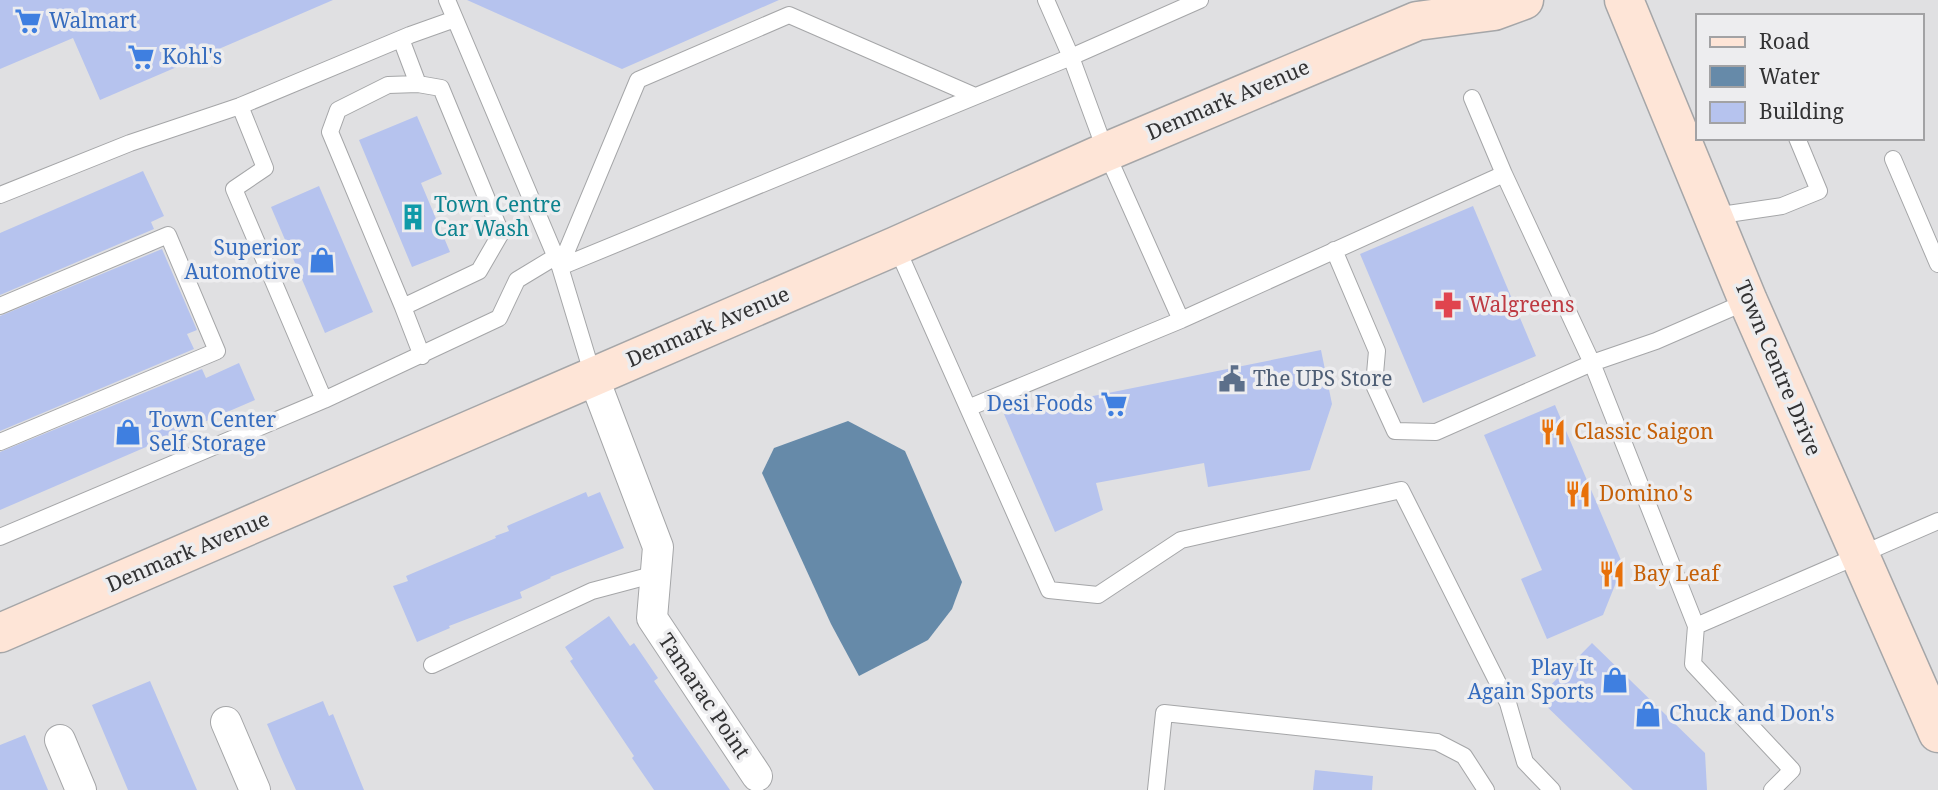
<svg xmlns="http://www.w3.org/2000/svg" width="1938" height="790" font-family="'Noto Serif',serif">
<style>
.water{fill:#668aa9}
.building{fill:#b6c3ee}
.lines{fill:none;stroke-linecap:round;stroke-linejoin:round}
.lane-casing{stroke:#a5a6a8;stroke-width:18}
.street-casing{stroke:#a5a6a8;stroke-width:32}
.secondary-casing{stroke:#a5a6a8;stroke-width:41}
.lane{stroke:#fff;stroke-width:16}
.street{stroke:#fff;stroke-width:30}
.secondary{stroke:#fee5d7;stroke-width:38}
.labels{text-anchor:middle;stroke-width:7;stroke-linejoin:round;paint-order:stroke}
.shop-label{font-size:21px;fill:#366cbe;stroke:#ededef;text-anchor:start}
.street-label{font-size:21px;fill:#323233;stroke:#ededef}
.culture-label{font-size:21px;fill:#0d838f;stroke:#ededef;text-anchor:start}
.health-label{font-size:21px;fill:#be3a42;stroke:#ededef;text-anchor:start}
.service-label{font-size:21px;fill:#4e5e75;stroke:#ededef;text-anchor:start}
.food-label{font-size:21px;fill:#c56008;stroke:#ededef;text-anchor:start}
</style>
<rect width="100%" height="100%" fill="#e0e0e2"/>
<path class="water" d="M848,421L905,451L962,582L952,609L928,640L859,676L831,624L762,473L774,448Z"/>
<path class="building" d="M0,0H333L100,100L73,38L0,69Z
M467,0H779L622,69Z
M417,116L442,174L421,183L450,252L412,267L359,140Z
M143,171L164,216L151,222L154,229L0,295V233Z
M319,186L373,312L325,333L271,207Z
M1473,206L1536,356L1423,403L1360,254Z
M162,249L197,330L187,334L194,349L0,431V316Z
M1321,350L1332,404L1310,470L1208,487L1204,463L1096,483L1103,510L1055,532L1004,414Z
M239,363L255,400L0,510V452L202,369L206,378Z
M1555,405L1623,565L1603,615L1547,639L1521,579L1542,570L1484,435Z
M586,492L588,497L600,492L624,548L550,577L551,578L520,592L522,598L449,626L450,628L417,642L393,586L408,581L406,576L496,538L495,536L509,531L507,526Z
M609,616L630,646L634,643L658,678L654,681L730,790H654L632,758L634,756L570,661L573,659L565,647Z
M1592,643L1705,753L1707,790H1633L1538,698Z
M150,681L197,790H128L92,705Z
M323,701L329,716L333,714L364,790H296L281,757L267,724Z
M25,735L48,790H0V745Z
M1315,770L1373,776L1372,790H1313Z"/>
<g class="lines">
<g class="lane-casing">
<path id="lane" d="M447,0L560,267L593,376
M1046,0L1071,57L1106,152L1181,320L1504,174L1592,363L1656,341L1748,301
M401,39L418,84L441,88L501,233L479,271L403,307L422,356
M1472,98L1504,174
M240,106L265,168L234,189L324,400L499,318L517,280L555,257
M1893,159L1938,264
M0,195L130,143L240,106L410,35L455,19
M1714,216L1782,206L1819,191L1797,138
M896,246L1049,590L1098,595L1181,540L1401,490L1508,703L1525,762L1552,790
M1334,250L1377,351L1374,385L1395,431L1436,432L1592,363L1696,626L1938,521
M560,267L1071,57L1200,0
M560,267L638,80L789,15L975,96
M0,306L168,235L217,351L0,442
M403,307L330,132L338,110L388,85L418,84
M968,408L1181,320
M0,537L324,400
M1696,626L1693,664L1792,770L1772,790
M432,665L592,591L656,574
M1156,790L1164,713L1437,742L1464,756L1486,790"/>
</g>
<g class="street-casing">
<path id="street" d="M593,376L658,547L652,618L757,776
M226,722L255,790
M60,740L81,790"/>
</g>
<g class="secondary-casing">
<path id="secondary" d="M1624,0L1748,301L1938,733
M0,633L896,246L1106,152L1417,21L1494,11L1524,0"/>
</g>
<use href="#lane" class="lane"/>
<use href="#street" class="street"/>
<use href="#secondary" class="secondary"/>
</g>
<defs>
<g id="supermarket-bare" transform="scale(2.1)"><path d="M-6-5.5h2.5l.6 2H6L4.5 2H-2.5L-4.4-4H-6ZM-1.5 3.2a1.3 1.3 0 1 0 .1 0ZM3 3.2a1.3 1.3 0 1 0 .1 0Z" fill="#3f7fe0" stroke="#ededef" stroke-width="2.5" paint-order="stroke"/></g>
<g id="building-bare" transform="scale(2.1)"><path d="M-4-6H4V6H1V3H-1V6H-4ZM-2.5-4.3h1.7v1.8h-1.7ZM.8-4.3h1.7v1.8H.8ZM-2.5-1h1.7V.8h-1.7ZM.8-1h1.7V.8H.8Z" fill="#0f9aa8" stroke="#ededef" stroke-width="2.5" paint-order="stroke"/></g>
<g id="shop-bare" transform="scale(2.1)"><path d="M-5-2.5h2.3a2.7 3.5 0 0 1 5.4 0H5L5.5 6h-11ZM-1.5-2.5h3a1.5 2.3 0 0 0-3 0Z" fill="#3f7fe0" stroke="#ededef" stroke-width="2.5" paint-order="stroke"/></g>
<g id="pharmacy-bare" transform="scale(2.1)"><path d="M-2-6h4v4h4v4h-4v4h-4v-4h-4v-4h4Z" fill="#e0444e" stroke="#ededef" stroke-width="2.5" paint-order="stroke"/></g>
<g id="civic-bare" transform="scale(2.1)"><path d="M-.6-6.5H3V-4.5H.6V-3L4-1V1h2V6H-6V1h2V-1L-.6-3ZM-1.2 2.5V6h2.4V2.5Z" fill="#5c6f8a" stroke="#ededef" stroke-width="2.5" paint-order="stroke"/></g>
<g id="restaurant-bare" transform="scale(2.1)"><path d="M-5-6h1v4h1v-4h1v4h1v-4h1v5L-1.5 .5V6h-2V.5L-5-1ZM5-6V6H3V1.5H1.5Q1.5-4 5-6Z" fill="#e8710a" stroke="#ededef" stroke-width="2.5" paint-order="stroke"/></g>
</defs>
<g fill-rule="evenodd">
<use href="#supermarket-bare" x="28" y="21"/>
<use href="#supermarket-bare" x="141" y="57"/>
<use href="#building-bare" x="413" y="217"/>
<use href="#shop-bare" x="322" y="260"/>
<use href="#pharmacy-bare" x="1448" y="305"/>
<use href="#civic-bare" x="1232" y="379"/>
<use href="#supermarket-bare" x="1114" y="404"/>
<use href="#shop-bare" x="128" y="432"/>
<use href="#restaurant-bare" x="1553" y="432"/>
<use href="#restaurant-bare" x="1578" y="494"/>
<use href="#restaurant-bare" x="1612" y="574"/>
<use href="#shop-bare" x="1615" y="680"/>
<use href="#shop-bare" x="1648" y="714"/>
</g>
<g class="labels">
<g class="shop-label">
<text x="49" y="28">Walmart</text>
<text x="162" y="64">Kohl's</text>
<text x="301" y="255" text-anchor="end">Superior<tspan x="301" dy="24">Automotive</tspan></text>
<text x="1093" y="411" text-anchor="end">Desi Foods</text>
<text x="149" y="427">Town Center<tspan x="149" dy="24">Self Storage</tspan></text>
<text x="1594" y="675" text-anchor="end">Play It<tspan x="1594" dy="24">Again Sports</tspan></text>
<text x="1669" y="721">Chuck and Don's</text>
</g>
<g class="street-label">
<text transform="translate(1228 100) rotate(-23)" y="7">Denmark Avenue</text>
<text transform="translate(708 327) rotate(-23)" y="7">Denmark Avenue</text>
<text transform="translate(1778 368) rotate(67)" y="7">Town Centre Drive</text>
<text transform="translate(188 552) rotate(-23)" y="7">Denmark Avenue</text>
<text transform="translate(704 696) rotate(56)" y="7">Tamarac Point</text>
</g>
<g class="culture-label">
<text x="434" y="212">Town Centre<tspan x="434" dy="24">Car Wash</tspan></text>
</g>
<g class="health-label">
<text x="1469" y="312">Walgreens</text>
</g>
<g class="service-label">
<text x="1253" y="386">The UPS Store</text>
</g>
<g class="food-label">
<text x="1574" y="439">Classic Saigon</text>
<text x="1599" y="501">Domino's</text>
<text x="1633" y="581">Bay Leaf</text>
</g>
</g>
<rect x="1696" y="14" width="228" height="126" fill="#ededef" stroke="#a2a2a4" stroke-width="2"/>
<rect x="1710" y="37" width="35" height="10" fill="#fee5d7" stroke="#a2a2a4" stroke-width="2"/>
<text x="1759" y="49" font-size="21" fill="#323233">Road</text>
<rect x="1710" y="66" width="35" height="21" fill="#668aa9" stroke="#a2a2a4" stroke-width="2"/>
<text x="1759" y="84" font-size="21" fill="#323233">Water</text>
<rect x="1710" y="102" width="35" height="21" fill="#b6c3ee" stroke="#a2a2a4" stroke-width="2"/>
<text x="1759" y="119" font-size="21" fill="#323233">Building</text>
</svg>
